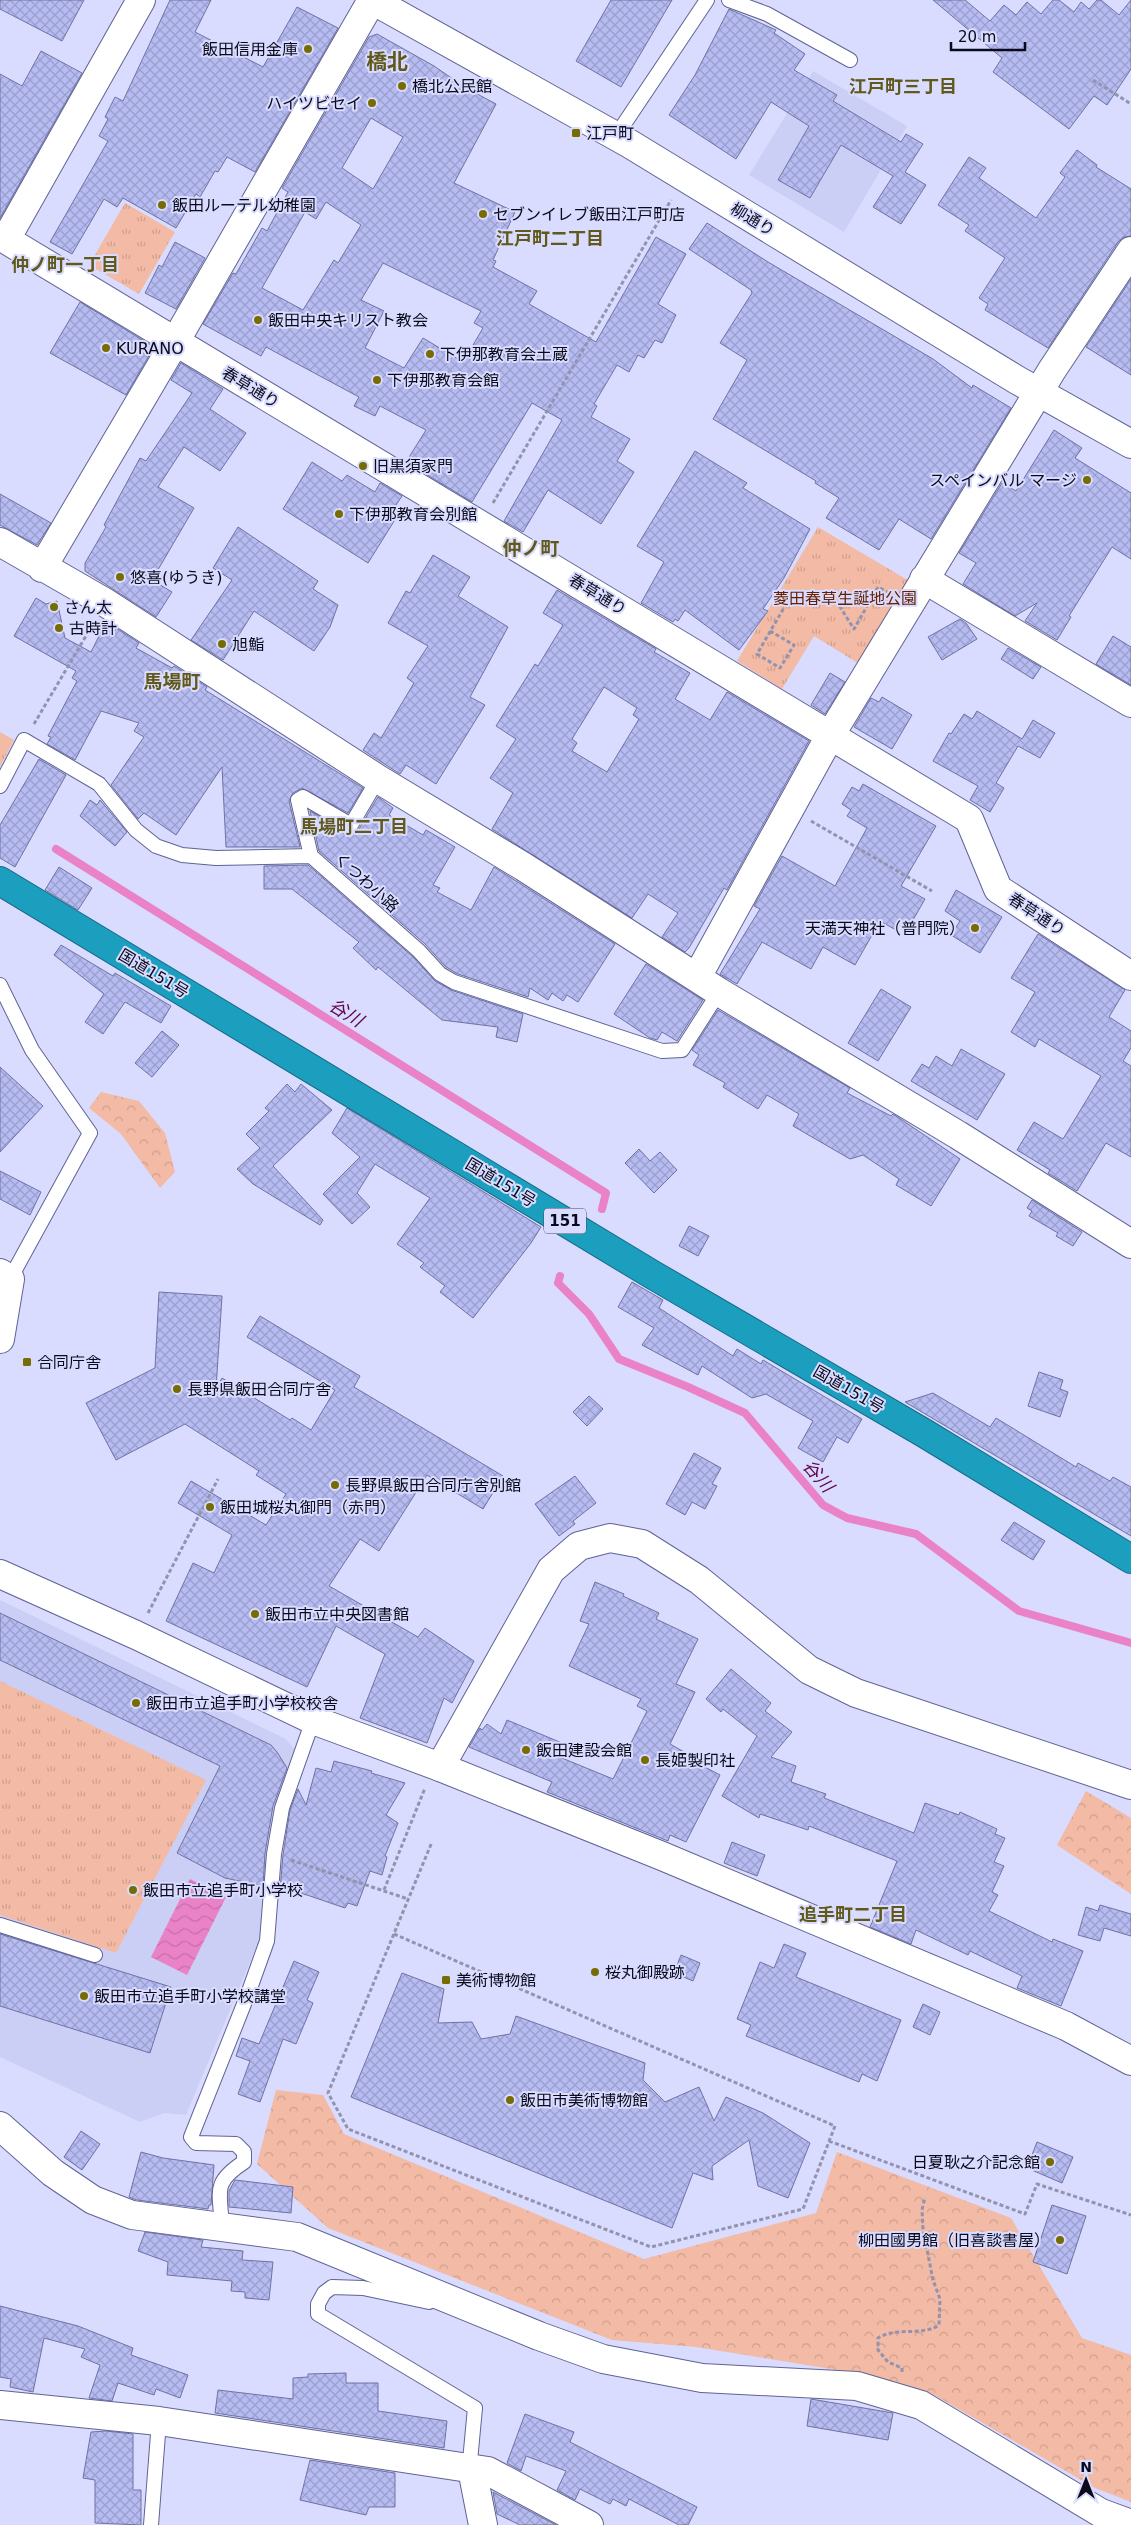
<svg xmlns="http://www.w3.org/2000/svg" width="1131" height="2525" font-family="'DejaVu Sans','Noto Sans JP',sans-serif">
<style>
.built{fill:#cccff5}
.grass{fill:url(#grass-tufts)}
.forest{fill:url(#forest-crowns)}
.water{fill:url(#water-waves)}
.lines{fill:none;stroke-linecap:round;stroke-linejoin:round}
.stream{stroke:#e982c7;stroke-width:8}
.building{fill:url(#building-cross-hatch);stroke:#6f72a4;fill-rule:evenodd}
.lane-casing{stroke:#606394;stroke-width:16}
.street-casing{stroke:#606394;stroke-width:30}
.secondary-casing{stroke:#606394;stroke-width:30}
.highway-casing{stroke:#166a86;stroke-width:30}
.path{stroke:#9193af;stroke-width:3;stroke-dasharray:4 2.5;stroke-linecap:butt}
.lane{stroke:#fff;stroke-width:14}
.street{stroke:#fff;stroke-width:28}
.secondary{stroke:#fff;stroke-width:28}
.highway{stroke:#1c9ebf;stroke-width:28}
.poi-dot{fill:#776b03;stroke:#d9dcfe;stroke-width:2}
.labels{text-anchor:middle;stroke-width:4;stroke-linejoin:round;paint-order:stroke}
.shield{fill:#d9dcfe;stroke:#484960;stroke-width:1}
.shield-label{font-size:15px;font-weight:bold;fill:#0a0a1c}
.poi-label{font-size:16px;fill:#0a0a1c;stroke:#d9dcfe;text-anchor:start}
.street-label{font-size:16px;fill:#0a0a1c;stroke:#d9dcfe}
.park-label{font-size:16px;fill:#662000;stroke:#d9dcfe}
.neighbourhood-label{font-size:18px;font-weight:bold;fill:#61581c;stroke:#d9dcfe}
.water-label{font-size:18px;font-style:italic;fill:#63024c;stroke:#d9dcfe}
.quarter-label{font-size:19px;font-weight:bold;fill:#61581c;stroke:#d9dcfe}
.district-label{font-size:21px;font-weight:bold;fill:#61581c;stroke:#d9dcfe}
</style>
<defs>
<pattern id="grass-tufts" width="24" height="20" patternUnits="userSpaceOnUse" patternTransform="scale(1.25)"><rect width="24" height="20" fill="#f3baa5"/><path d="M3 7l-1-3M5 7V3M7 7l1-3M15 17l-1-3M17 17v-4M19 17l1-3" fill="none" stroke="#cf9f8d"/></pattern>
<pattern id="forest-crowns" width="20" height="18" patternUnits="userSpaceOnUse" patternTransform="scale(1.25)"><rect width="20" height="18" fill="#f3baa5"/><path d="M2 6a3 3 0 1 1 6 0M12 15a3 3 0 1 1 6 0" fill="none" stroke="#cf9f8d"/></pattern>
<pattern id="water-waves" width="16" height="10" patternUnits="userSpaceOnUse" patternTransform="scale(1.25)"><rect width="16" height="10" fill="#e982c7"/><path d="M0 5q4-4 8 0t8 0" fill="none" stroke="#c66faa"/></pattern>
<pattern id="building-cross-hatch" width="8" height="8" patternUnits="userSpaceOnUse" patternTransform="scale(1.25)"><rect width="8" height="8" fill="#b6bbf1"/><path d="M0 0l8 8M0 8l8-8" fill="none" stroke="#9b9fce"/></pattern>
</defs>
<rect width="100%" height="100%" fill="#d9dcfe"/>
<path class="built" d="M813,71L907,126L844,232L749,175Z
M0,1600L286,1739L295,1750L276,1803L263,1931L186,2115L165,2113L140,2122L0,2057Z"/>
<path class="grass" d="M125,203L175,232L139,294L89,265Z
M818,527L911,582L861,665L814,636L782,689L737,661Z
M0,732L14,740L0,767Z
M0,1681L206,1780L116,1953L0,1915Z"/>
<path class="forest" d="M101,1092L139,1101L165,1133L175,1172L160,1188L121,1134L89,1108Z
M1086,1791L1131,1818V1894L1057,1845Z
M276,2090L323,2095L344,2134L644,2259L816,2213L837,2152L1011,2218L1082,2338L1131,2355V2502L1095,2488L936,2396L837,2370L696,2347L612,2340L328,2228L257,2164Z"/>
<path class="water" d="M190,1879L226,1897L187,1975L151,1957Z"/>
<g class="lines">
<path class="stream" d="M56,849L606,1193L602,1209
M560,1276L558,1283L589,1314L619,1359L688,1387L745,1413L823,1505L847,1518L916,1534L1019,1611L1131,1643"/>
</g>
<path class="building" d="M0,0H84L62,41L0,9Z
M170,0H211L195,32L263,67L297,7L338,28L255,172L227,157L218,172L215,171L200,197L196,194L176,228L123,198L117,207L104,199L72,254L50,242L108,141L99,136L108,119L105,117L115,97L123,101Z
M611,0H672L621,87L576,61Z
M933,0H965L990,21L1004,5L1016,15L1027,2L1041,14L1053,0H1059L1074,12L1081,2L1089,9L1097,0H1101L1119,15L1131,0V69L1107,105L1094,96L1069,129L993,72L1002,58Z
M729,9L776,30L774,33L805,54L794,70L837,95L833,101L901,142L906,134L923,144L905,172L926,185L901,224L873,207L893,176L841,145L810,198L778,180L809,126L771,102L736,159L669,115L695,75Z
M377,34L434,66L466,88L496,104L454,183L515,212L493,260L496,261L493,267L537,291L529,304L596,342L656,237L686,254L658,304L676,315L662,343L655,340L644,358L638,355L629,372L617,365L594,404L597,406L591,417L630,439L617,461L634,472L601,524L548,490L523,532L504,521L562,420L532,403L472,502L406,462L426,430L380,406L375,416L354,406L359,397L266,347L261,356L203,324L233,273L236,274L262,228L267,231L288,192L282,188L369,37ZM371,118L403,137L373,189L342,168ZM326,202L361,225L338,263L334,260L303,310L262,288L305,212L316,219ZM383,263L481,311L474,323L483,328L463,362L423,338L404,368L365,348L384,311L361,300Z
M41,51L82,73L0,218V74L22,86Z
M1077,150L1097,165L1096,167L1131,189V236L1124,237L1118,242L1048,348L985,310L988,304L979,298L1005,258L965,231L969,225L938,205L969,157L986,168L979,178L1036,218L1065,177L1060,173Z
M707,223L768,262L933,359L972,388L973,385L1011,408L931,539L899,519L879,550L826,518L839,498L815,483L816,481L713,419L747,360L720,343L752,293L751,290L689,249Z
M175,242L205,258L176,309L145,293L159,265L162,267Z
M1131,279V375L1086,347Z
M80,302L154,347L126,395L50,353Z
M181,363L223,389L210,409L246,433L220,471L184,447L158,487L194,508L152,580L172,592L156,617L85,571V563L106,527L104,525L140,458L146,461L192,393L171,380Z
M1054,430L1082,448L1075,458L1131,493V559L1112,547L1069,616L1071,617L1057,640L1025,621L1037,603L1015,616L963,584L976,563L959,553L1002,483L1016,491Z
M695,451L747,483L743,488L810,529L784,578L763,609L768,611L739,650L685,610L678,621L675,619L673,622L641,603L664,562L637,546Z
M312,462L342,481L347,475L375,492L380,483L402,496L390,514L396,518L368,563L283,509Z
M0,494L51,523L37,545L0,525Z
M238,527L318,581L313,589L338,605L330,627L314,651L254,611L223,660L191,640L232,580L213,568Z
M433,555L470,577L458,596L508,627L470,697L485,705L436,784L406,765L400,774L363,750L374,733L381,738L414,683L407,678L428,646L388,623L406,591L410,593Z
M557,590L656,649L654,652L690,673L675,699L710,720L727,692L809,741L727,890L724,888L689,948L685,952L662,937L678,913L648,894L632,918L492,829L513,793L490,778L516,739L496,726L535,664L538,666L563,625L543,613ZM604,687L637,708L633,715L639,719L607,772L572,751L577,743L572,739Z
M36,598L46,604L57,601L65,638L91,652L103,628L113,634L116,628L139,643L136,648L172,668L174,666L207,687L205,690L363,788L348,813L302,788L293,793L289,801L300,847H226L222,767L176,835L144,813L138,819L111,785L144,737L134,731L139,723L101,711L75,760L47,744L51,737L48,736L77,681L72,678L76,671L14,636Z
M960,619L966,623L977,639L942,660L928,637Z
M1113,636L1131,647V685L1096,664Z
M1008,648L1041,667L1033,679L1001,659Z
M830,673L845,682L825,714L811,705Z
M882,697L912,715L892,749L854,727L871,698L879,702Z
M977,711L1022,739L1033,720L1055,733L1040,758L1018,746L996,783L1004,788L990,812L970,800L978,786L933,761L949,733L951,734L964,714L972,719Z
M39,759L66,775L15,867L0,858V825Z
M863,784L936,826L901,886L925,899L909,927L900,922L896,930L880,921L855,965L823,947L811,969L762,942L737,984L720,974L760,909L754,906L782,856L835,886L867,828L847,816L851,810L842,804L852,787L859,791Z
M378,797L393,808L389,815L423,835L426,830L455,847L433,885L440,888L437,892L471,910L494,867L615,944L578,1002L567,995L563,1001L552,993L548,1000L530,988L528,997L458,974L446,967L425,944L319,851L310,811L351,834L359,829Z
M90,800L97,805L100,800L127,832L115,846L80,816Z
M308,865L413,957L435,981L451,990L523,1014L517,1042L496,1037L498,1027L442,1020L378,967L376,970L353,948L359,942L292,889H264V866Z
M59,867L92,888L78,910L45,890Z
M956,890L1002,917L980,953L951,935L960,921L945,911Z
M1038,934L1125,990L1109,1017L1131,1031V1048L1123,1061L1131,1066V1157L1106,1143L1077,1191L1048,1173L1050,1170L1017,1150L1034,1122L1063,1139L1101,1076L1039,1039L1035,1047L1011,1032L1035,992L1011,978Z
M61,945L113,976L115,973L171,1006L161,1023L125,1002L103,1034L85,1022L104,994L54,955Z
M646,964L703,1000L677,1041L662,1032L657,1040L650,1038L614,1014Z
M881,989L911,1007L878,1061L848,1043Z
M718,1010L850,1088L847,1093L891,1116L893,1114L960,1159L931,1206L896,1185L899,1179L863,1155L850,1159L793,1126L799,1114L767,1095L758,1109L723,1087L725,1083L693,1065L699,1055L692,1050Z
M162,1031L179,1045L152,1077L135,1063Z
M961,1049L1005,1074L977,1120L911,1081L922,1064L929,1068L936,1056L952,1066Z
M0,1067L43,1106L0,1152Z
M287,1084L295,1092L301,1084L332,1110L273,1166L323,1220L320,1225L253,1184L237,1169L260,1148L246,1134L269,1111L265,1108Z
M347,1108L541,1227L531,1243L473,1318L440,1292L445,1286L420,1267L424,1263L397,1244L430,1198L375,1164L357,1193L370,1207L352,1224L323,1194L360,1157L332,1133Z
M639,1149L650,1161L660,1152L677,1170L654,1193L625,1163Z
M0,1171L41,1192L30,1215L0,1199Z
M1032,1200L1082,1232L1073,1246L1056,1236L1058,1233L1029,1216L1032,1211L1027,1208Z
M689,1226L709,1236L698,1256L679,1246Z
M632,1282L663,1300L659,1308L733,1356L737,1349L761,1364L763,1360L862,1419L848,1443L837,1437L823,1462L798,1448L813,1421L766,1394L752,1398L702,1366L698,1375L642,1345L654,1328L618,1307Z
M159,1292L222,1296L216,1389L222,1378L290,1420L292,1418L311,1430L335,1390L247,1337L260,1316L360,1376L354,1387L503,1476L483,1509L427,1475L379,1551L360,1539L329,1586L418,1637L425,1628L474,1661L452,1703L444,1698L427,1743L360,1718L385,1654L336,1626L307,1687L166,1621L193,1563L214,1573L232,1535L178,1503L191,1481L266,1525L286,1494L256,1475L259,1471L185,1424L116,1460L86,1403L155,1368Z
M1039,1372L1063,1380L1060,1389L1068,1392L1060,1417L1028,1406Z
M933,1393L990,1427L996,1418L1076,1467L1078,1463L1110,1481L1113,1477L1131,1487V1536L905,1402Z
M589,1396L603,1409L587,1426L573,1412Z
M694,1453L721,1468L712,1484L717,1486L705,1509L692,1502L685,1515L666,1504Z
M575,1476L596,1503L573,1521L575,1524L559,1536L535,1504Z
M1014,1522L1045,1541L1033,1560L1001,1540Z
M595,1582L624,1594L623,1596L659,1613L656,1619L698,1639L676,1684L695,1692L670,1744L686,1753L684,1756L720,1775L686,1842L670,1835L668,1841L547,1792L552,1782L469,1747L480,1728L482,1730L487,1724L501,1734L507,1720L562,1743L557,1756L613,1779L647,1711L637,1706L641,1699L569,1666L589,1624L580,1621Z
M0,1613L271,1745L277,1752L287,1768L273,1806L265,1853L263,1886L225,1878L177,1853L220,1766L0,1660Z
M731,1669L771,1703L765,1711L792,1732L771,1757L796,1766L791,1782L826,1794L824,1798L914,1833L925,1803L959,1815L960,1812L997,1829L995,1834L1005,1838L994,1862L1004,1866L992,1892L998,1895L989,1911L1052,1942L1053,1939L1083,1951L1061,2006L1017,1988L1022,1976L970,1951L968,1955L916,1930L911,1944L870,1927L897,1861L809,1826L808,1830L760,1814L759,1818L722,1796L757,1736L723,1709L721,1712L706,1699Z
M334,1761L372,1771L371,1773L405,1783L386,1815L398,1823L385,1856L387,1857L382,1875L370,1871L357,1906L348,1903L345,1908L307,1895L280,1889L283,1855L290,1810L298,1789L306,1805L316,1768L331,1772Z
M732,1842L765,1855L757,1876L724,1863Z
M1100,1905L1131,1914V1936L1104,1928L1100,1941L1078,1935L1086,1907L1098,1911Z
M0,1934L171,1987L150,2053L0,2006Z
M784,1944L806,1953L796,1977L901,2020L877,2081L862,2074L859,2082L746,2036L751,2025L737,2019L760,1962L774,1968Z
M681,1955L700,1963L693,1981L674,1973Z
M294,1961L319,1972L307,2000L313,2003L296,2044L283,2039L260,2102L238,2094L250,2061L236,2056L242,2038L259,2044Z
M402,1973L444,1989L438,2023L472,2022L481,2039L510,2034L516,2016L645,2063L643,2080L665,2102L699,2087L714,2121L726,2097L763,2113L810,2143L788,2198L758,2186L749,2140L712,2166L713,2180L693,2173L672,2228L351,2097Z
M923,2004L940,2012L930,2035L913,2027Z
M81,2131L100,2144L82,2170L64,2157Z
M1037,2142L1073,2157L1062,2183L1027,2168Z
M141,2152L163,2158L214,2165L211,2205H209L208,2209L137,2200L129,2197Z
M235,2180L293,2187L291,2213L229,2207V2191Z
M1052,2205L1086,2216L1067,2274L1033,2262Z
M145,2232L203,2240L201,2247L243,2251L242,2260L273,2262L269,2300L245,2298V2292L231,2291L232,2281L167,2275L168,2262L138,2251Z
M0,2306L78,2326L133,2348L131,2355L188,2375L180,2398L156,2389L154,2395L118,2383L112,2401L89,2398L100,2365L81,2357L85,2349L44,2338L33,2392L10,2387L11,2379L0,2377Z
M346,2373V2383H378V2411L447,2421L444,2448L215,2413L218,2390L293,2399V2378L308,2377V2374Z
M811,2399L893,2413L888,2440L807,2426Z
M525,2414L574,2432L570,2442L697,2507L688,2525H679L629,2499L626,2506L613,2499L610,2504L580,2489L575,2500L557,2490L566,2471L526,2456L521,2471L507,2463Z
M106,2431L133,2434V2490H141V2525L95,2523V2480L83,2478L91,2432Z
M310,2460L395,2473V2507H369L366,2515L300,2500Z
M493,2492L556,2525H520L497,2514Z"/>
<g class="lines">
<g class="lane-casing">
<path id="lane" d="M729,0L767,14L850,60
M616,136L707,0
M0,786L24,740L99,784L136,830L156,846L182,855L216,858L311,856L419,951L440,974L454,982L662,1051L682,1050L719,992
M311,856L298,800L303,797L351,825L378,779
M0,985L32,1050L90,1133L10,1279
M0,1925L95,1955
M222,2226C220,2191 212,2183 244,2162V2152L236,2144L196,2143L191,2137L248,1994L267,1941L274,1854L282,1808L313,1720
M429,2302L363,2288L332,2287L324,2293L318,2304V2314L475,2408L470,2461L472,2469
M151,2525L159,2421"/>
</g>
<g class="street-casing">
<path id="street" d="M0,236L969,819L998,889L1131,976
M6,239L141,0
M0,542L106,603L378,779L524,867L719,992L958,1135L1131,1244
M42,568L175,342L372,0
M924,579L1131,703
M697,977L831,734L1052,370L1131,251
M0,1574L136,1635L313,1720L440,1767L662,1856L1066,2026L1131,2061
M0,2405L159,2421L488,2471L589,2525
M472,2469L483,2525"/>
</g>
<g class="secondary-casing">
<path id="secondary" d="M372,0L630,144L1017,380L1131,444
M0,1273L10,1279L0,1339
M440,1767L551,1570L579,1546L610,1538L642,1544L699,1580L809,1670L856,1693L1131,1785
M0,2126L53,2173L93,2200L132,2215L297,2237L539,2336L603,2359L702,2378L857,2386L921,2405L1101,2513L1131,2524"/>
</g>
<g class="highway-casing">
<path id="highway" d="M0,881L653,1275L924,1433L1131,1559"/>
</g>
<path class="path" d="M1093,80L1131,104
M493,503L671,200
M770,631L794,645L780,668L757,654L792,594L837,602L854,629L878,587L887,592
M34,724L93,624
M811,821L932,891
M148,1613L218,1479
M291,1860L408,1899
M384,1890L425,1788
M394,1934L835,2126L803,2209L651,2247L348,2129L328,2093C363,2009 397,1926 432,1842
M829,2141L1025,2214L1037,2184L1131,2215
M902,2372V2368L888,2362L878,2350V2338C898,2326 921,2337 939,2325L940,2299L933,2280L923,2229L922,2210L925,2197"/>
<use href="#lane" class="lane"/>
<use href="#street" class="street"/>
<use href="#secondary" class="secondary"/>
<use href="#highway" class="highway"/>
</g>
<g class="poi-dot">
<circle cx="308" cy="49" r="5"/>
<circle cx="402" cy="86" r="5"/>
<circle cx="372" cy="103" r="5"/>
<rect x="571" y="128" width="10" height="10" rx="2.5"/>
<circle cx="162" cy="205" r="5"/>
<circle cx="483" cy="214" r="5"/>
<circle cx="258" cy="320" r="5"/>
<circle cx="106" cy="348" r="5"/>
<circle cx="430" cy="354" r="5"/>
<circle cx="377" cy="380" r="5"/>
<circle cx="363" cy="466" r="5"/>
<circle cx="1087" cy="480" r="5"/>
<circle cx="339" cy="514" r="5"/>
<circle cx="120" cy="577" r="5"/>
<circle cx="54" cy="607" r="5"/>
<circle cx="59" cy="628" r="5"/>
<circle cx="222" cy="644" r="5"/>
<circle cx="975" cy="928" r="5"/>
<rect x="22" y="1357" width="10" height="10" rx="2.5"/>
<circle cx="177" cy="1389" r="5"/>
<circle cx="335" cy="1485" r="5"/>
<circle cx="210" cy="1507" r="5"/>
<circle cx="255" cy="1614" r="5"/>
<circle cx="136" cy="1703" r="5"/>
<circle cx="526" cy="1750" r="5"/>
<circle cx="645" cy="1760" r="5"/>
<circle cx="133" cy="1890" r="5"/>
<circle cx="595" cy="1972" r="5"/>
<rect x="441" y="1975" width="10" height="10" rx="2.5"/>
<circle cx="84" cy="1996" r="5"/>
<circle cx="510" cy="2100" r="5"/>
<circle cx="1050" cy="2162" r="5"/>
<circle cx="1060" cy="2240" r="5"/>
</g>
<g class="labels">
<rect class="shield" x="544" y="1208.5" width="42" height="25" rx="4"/>
<g class="shield-label">
<text x="565" y="1226">151</text>
</g>
<g class="poi-label">
<text x="298" y="55" text-anchor="end">飯田信用金庫</text>
<text x="412" y="92">橋北公民館</text>
<text x="362" y="109" text-anchor="end">ハイツビセイ</text>
<text x="586" y="139">江戸町</text>
<text x="172" y="211">飯田ルーテル幼稚園</text>
<text x="493" y="220">セブンイレブ飯田江戸町店</text>
<text x="268" y="326">飯田中央キリスト教会</text>
<text x="116" y="354">KURANO</text>
<text x="440" y="360">下伊那教育会土蔵</text>
<text x="387" y="386">下伊那教育会館</text>
<text x="373" y="472">旧黒須家門</text>
<text x="1077" y="486" text-anchor="end">スペインバル マージ</text>
<text x="349" y="520">下伊那教育会別館</text>
<text x="130" y="583">悠喜(ゆうき)</text>
<text x="64" y="613">さん太</text>
<text x="69" y="634">古時計</text>
<text x="232" y="650">旭鮨</text>
<text x="965" y="934" text-anchor="end">天満天神社（普門院）</text>
<text x="37" y="1368">合同庁舎</text>
<text x="187" y="1395">長野県飯田合同庁舎</text>
<text x="345" y="1491">長野県飯田合同庁舎別館</text>
<text x="220" y="1513">飯田城桜丸御門（赤門）</text>
<text x="265" y="1620">飯田市立中央図書館</text>
<text x="146" y="1709">飯田市立追手町小学校校舎</text>
<text x="536" y="1756">飯田建設会館</text>
<text x="655" y="1766">長姫製印社</text>
<text x="143" y="1896">飯田市立追手町小学校</text>
<text x="605" y="1978">桜丸御殿跡</text>
<text x="456" y="1986">美術博物館</text>
<text x="94" y="2002">飯田市立追手町小学校講堂</text>
<text x="520" y="2106">飯田市美術博物館</text>
<text x="1040" y="2168" text-anchor="end">日夏耿之介記念館</text>
<text x="1050" y="2246" text-anchor="end">柳田國男館（旧喜談書屋）</text>
</g>
<g class="street-label">
<text transform="translate(753 219) rotate(31)" y="6">柳通り</text>
<text transform="translate(251 387) rotate(31)" y="6">春草通り</text>
<text transform="translate(598 594) rotate(31)" y="6">春草通り</text>
<text transform="translate(367 882) rotate(42)" y="6">くつわ小路</text>
<text transform="translate(1037 914) rotate(33)" y="6">春草通り</text>
<text transform="translate(154 973) rotate(31)" y="6">国道151号</text>
<text transform="translate(501 1182) rotate(31)" y="6">国道151号</text>
<text transform="translate(849 1389) rotate(30)" y="6">国道151号</text>
</g>
<g class="park-label">
<text x="845" y="604">菱田春草生誕地公園</text>
</g>
<g class="neighbourhood-label">
<text x="903" y="93">江戸町三丁目</text>
<text x="550" y="245">江戸町二丁目</text>
<text x="65" y="271">仲ノ町一丁目</text>
<text x="354" y="833">馬場町二丁目</text>
<text x="853" y="1921">追手町二丁目</text>
</g>
<g class="water-label">
<text transform="translate(346 1013) rotate(32)" y="6">谷川</text>
<text transform="translate(818 1476) rotate(49)" y="6">谷川</text>
</g>
<g class="quarter-label">
<text x="531" y="555">仲ノ町</text>
<text x="172" y="688">馬場町</text>
</g>
<g class="district-label">
<text x="387" y="69">橋北</text>
</g>
</g>
<g transform="translate(1086 2480)" stroke="#d9dcfe" stroke-width="4" paint-order="stroke">
<path d="M0-4L9 19L0 12L-9 19Z" fill="#0a0a1c"/>
<text y="-8" font-size="14" font-weight="bold" text-anchor="middle" fill="#0a0a1c">N</text>
</g>
<path d="M951 42v8h74v-8" fill="none" stroke="#0a0a1c" stroke-width="2.5"/>
<text x="958" y="42" font-size="15" fill="#0a0a1c" stroke="#d9dcfe" stroke-width="4" paint-order="stroke">20 m</text>
</svg>
